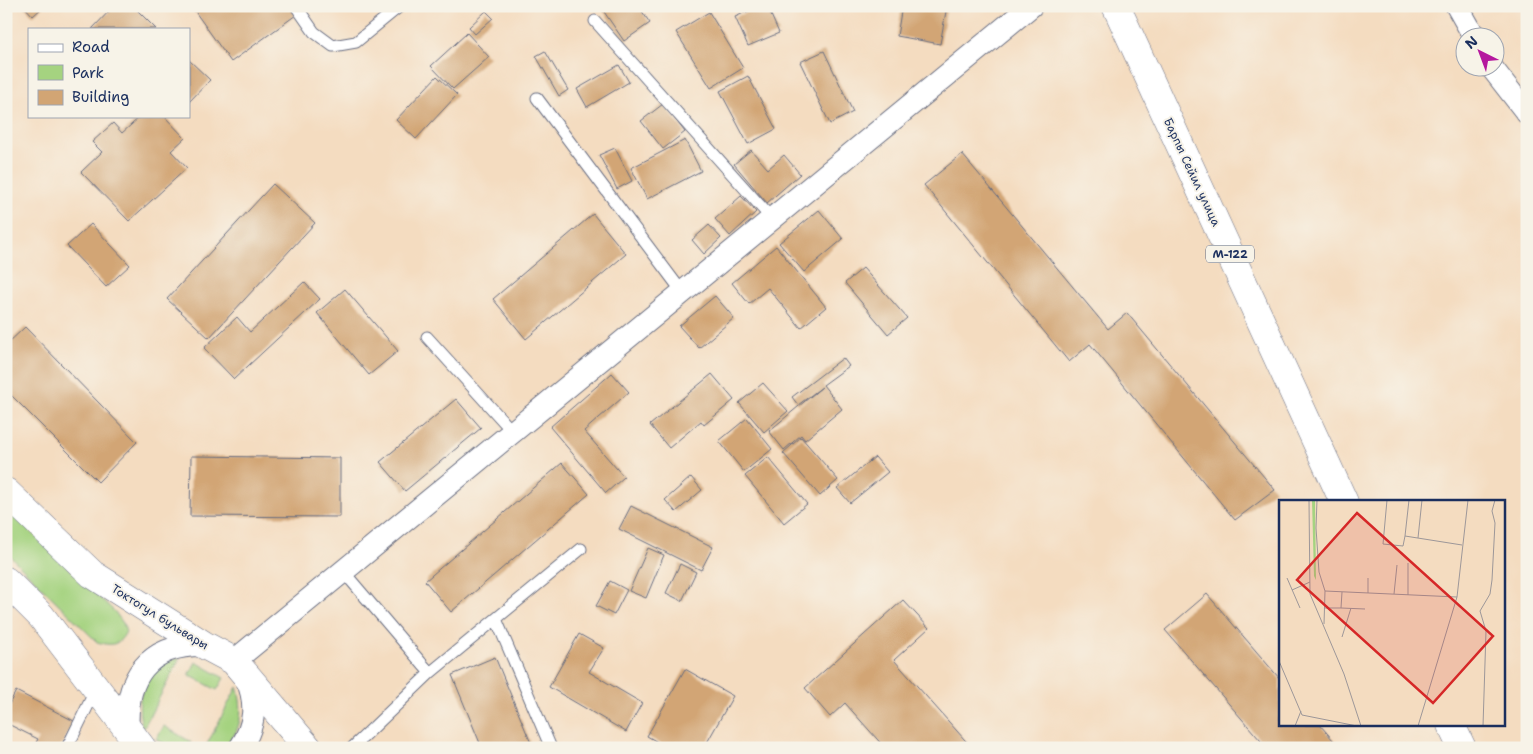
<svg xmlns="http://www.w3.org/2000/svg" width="1533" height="754" font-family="'Shantell Sans',sans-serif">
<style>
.green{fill:#a5d380;stroke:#60816f}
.building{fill:#d2a574}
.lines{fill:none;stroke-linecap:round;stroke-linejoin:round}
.lane-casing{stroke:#676c80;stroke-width:13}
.street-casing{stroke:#676c80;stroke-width:24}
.secondary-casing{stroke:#676c80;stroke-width:29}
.primary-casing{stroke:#676c80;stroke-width:29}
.lane{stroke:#fff;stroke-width:11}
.street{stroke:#fff;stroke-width:22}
.secondary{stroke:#fff;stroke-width:28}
.primary{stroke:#fff;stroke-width:28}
.labels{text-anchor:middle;stroke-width:4;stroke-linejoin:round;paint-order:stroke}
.shield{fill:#f7f3e8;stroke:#5d6a87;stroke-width:1}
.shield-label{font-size:11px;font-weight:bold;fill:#1b2f5e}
.street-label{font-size:12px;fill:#1b2f5e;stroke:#f7f3e8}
.inset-road{fill:none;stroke:#9d9799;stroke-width:1}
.view{fill:#d62828;fill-opacity:0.15;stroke:#d62828;stroke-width:2.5}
.inset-edge{fill:none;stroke:#1b2f5e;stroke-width:2.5}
</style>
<rect width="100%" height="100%" fill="#f7f3e8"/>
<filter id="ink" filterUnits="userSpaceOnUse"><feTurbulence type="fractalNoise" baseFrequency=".02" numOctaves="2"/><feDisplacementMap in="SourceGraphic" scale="10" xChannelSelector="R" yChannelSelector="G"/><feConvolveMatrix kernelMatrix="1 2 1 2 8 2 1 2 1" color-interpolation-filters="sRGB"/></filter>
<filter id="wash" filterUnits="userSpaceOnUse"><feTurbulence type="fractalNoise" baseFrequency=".0096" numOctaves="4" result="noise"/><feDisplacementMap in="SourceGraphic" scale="20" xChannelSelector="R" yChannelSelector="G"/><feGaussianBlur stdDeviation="1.12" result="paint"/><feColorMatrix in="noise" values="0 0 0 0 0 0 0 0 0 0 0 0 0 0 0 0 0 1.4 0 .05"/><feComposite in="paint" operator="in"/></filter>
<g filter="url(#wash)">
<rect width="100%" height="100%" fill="#f4dcc0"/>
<path class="green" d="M6,508L115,612L123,623L126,632C118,646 112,646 97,642L6,552Z
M180,658L143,729C132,698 147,664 180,658Z
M196,662L224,678L217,690L189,675Z
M237,687C244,709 242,733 223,748H205Z
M164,726L191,742L188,748H172L156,739Z"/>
<g id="blocks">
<path class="building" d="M24,6H44L33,16Z
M114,6H133L156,29H92Z
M191,6H290L296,15L231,62Z
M600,6H647L641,10L650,23L624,41Z
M760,6H767L779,33L748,46L735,17Z
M902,6H947L940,44L897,36Z
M486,11L493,18L475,34L469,27Z
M709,12L743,68L711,88L676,32Z
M467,33L489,57L453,89L431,66Z
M545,51L568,90L559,96L536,56Z
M824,51L853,112L830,124L800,62Z
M189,60L210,80L189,102Z
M619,65L629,82L587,107L577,89Z
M437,76L457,95L416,139L396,120Z
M748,76L776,129L748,144L720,91Z
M663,104L685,132L663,149L641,121Z
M141,116H164L185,138L171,151L187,168L129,221L81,172L102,152L92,142L113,123L122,133Z
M685,140L701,171L647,199L631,168Z
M615,148L632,181L617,189L599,155Z
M751,150L768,169L784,155L800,174L767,203L734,164Z
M962,154L1108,329L1127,313L1275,490L1235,520L1090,344L1069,362L924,185Z
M273,184L315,223L209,338L167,299Z
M741,196L756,212L730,236L715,219Z
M819,210L843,239L804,272L779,243Z
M593,214L626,254L526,339L493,299Z
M91,224L130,265L106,287L67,246Z
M709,225L721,238L704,254L692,240Z
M776,246L826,307L801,328L768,288L749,304L732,283Z
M863,268L907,318L888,334L845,283Z
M304,282L320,299L234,379L204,348L237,317L250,332Z
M345,289L398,351L369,375L317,313Z
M715,296L734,318L699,348L679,326Z
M25,327L137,442L98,482L6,390V345Z
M843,358L849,366L823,385L842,409L805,440L801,435L784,450L769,431L822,387L798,405L792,397Z
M612,373L629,392L584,431L624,477L606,493L550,427Z
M712,374L734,400L704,425L701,421L669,448L650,425Z
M763,383L788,411L764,432L739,403Z
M456,399L481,428L405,491L380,462Z
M747,418L772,449L744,472L719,441Z
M801,437L838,480L820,496L783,453Z
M191,456L340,458V517L190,516Z
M768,457L807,504L784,523L745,476Z
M875,457L888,472L850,503L837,488Z
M562,463L589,494L451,612L425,581Z
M691,477L702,490L676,512L665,500Z
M631,506L713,547L701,570L619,529Z
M648,548L664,555L646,598L629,591Z
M680,564L696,572L682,601L666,593Z
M610,581L627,590L614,615L596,606Z
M1207,594L1280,679V725H1320L1340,748H1267L1165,630Z
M903,600L929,628L894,660L972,748H885L845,703L830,717L805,688Z
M579,634L604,648L589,672L642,703L626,732L549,687Z
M495,657L533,748H482L452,675Z
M685,669L733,696L704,748H668L647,736Z
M16,691L74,721L60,748H33L38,739L6,723V710Z"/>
</g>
</g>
<g filter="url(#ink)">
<use href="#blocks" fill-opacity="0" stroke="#676c80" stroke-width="1"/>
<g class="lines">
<g class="lane-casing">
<path id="lane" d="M296,6L314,32L333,46L356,42L400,6
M595,21L772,219
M537,98L683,293
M427,337L513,432
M343,571L430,673L352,748
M496,619L551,748
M430,673L581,549
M67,748L96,689"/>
</g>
<g class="street-casing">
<path id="street" d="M1457,6L1475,38
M1492,68L1527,113
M234,661L1031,6
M128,732C124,678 148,644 204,645
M240,748C256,725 257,702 246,677"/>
</g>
<g class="secondary-casing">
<path id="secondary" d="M6,492L92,574L204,645L234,661L308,748
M6,581L41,616L142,748"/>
</g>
<g class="primary-casing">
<path id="primary" d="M1116,6L1344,502
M1451,725L1462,748"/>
</g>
<use href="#lane" class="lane"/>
<use href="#street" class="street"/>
<use href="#secondary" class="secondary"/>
<use href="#primary" class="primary"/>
</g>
</g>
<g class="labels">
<rect class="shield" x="1206" y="245.5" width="48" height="17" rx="4"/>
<g class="shield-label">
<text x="1230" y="258">М-122</text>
</g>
<g class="street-label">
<text transform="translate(1192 172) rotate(65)" y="4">Барпы Сейил улица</text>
<text transform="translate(160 617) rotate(32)" y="4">Токтогул бульвары</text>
</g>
</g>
<g transform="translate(1279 500)">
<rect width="226" height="226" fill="#f4dcc0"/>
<path d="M33,0H36L37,80L35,76Z" fill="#a5d380"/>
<path class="inset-road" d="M30,0L31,94L65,174L82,226M38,0L37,28L40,72L46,91L45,124M108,0L104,44L124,46L126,36M130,0L126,36L183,45M139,38L143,0M8,78L21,108M13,90L31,82M46,91L178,97M89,93V78M115,94L118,65M129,95V63M45,108H62L63,92M62,108L86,109M63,137L72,108M0,161L23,215L78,226M16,226L22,211M139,226L178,97L189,0M204,226L207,131L201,111L211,94L213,80L216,23L213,11L216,0"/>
<path class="view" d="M78,13L214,136L154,203L18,80Z"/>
<rect width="226" height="226" class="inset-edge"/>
</g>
<rect width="1533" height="754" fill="none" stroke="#f7f3e8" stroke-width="25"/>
<rect x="28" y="28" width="162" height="90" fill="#f7f3e8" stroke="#9fa5b1"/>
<rect x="38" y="44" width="25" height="8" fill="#ffffff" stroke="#9fa5b1"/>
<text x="72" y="52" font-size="15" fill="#1b2f5e">Road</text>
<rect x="38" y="65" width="25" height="15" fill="#a5d380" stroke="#9fa5b1"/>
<text x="72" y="78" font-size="15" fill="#1b2f5e">Park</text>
<rect x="38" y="90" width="25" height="15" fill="#d2a574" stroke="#9fa5b1"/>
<text x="72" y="102" font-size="15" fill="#1b2f5e">Building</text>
<g transform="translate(1480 52) rotate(318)"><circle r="24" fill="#f7f3e8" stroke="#9fa5b1"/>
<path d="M0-4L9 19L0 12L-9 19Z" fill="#b5179e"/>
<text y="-8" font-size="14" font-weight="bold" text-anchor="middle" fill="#1b2f5e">N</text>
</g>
</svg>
